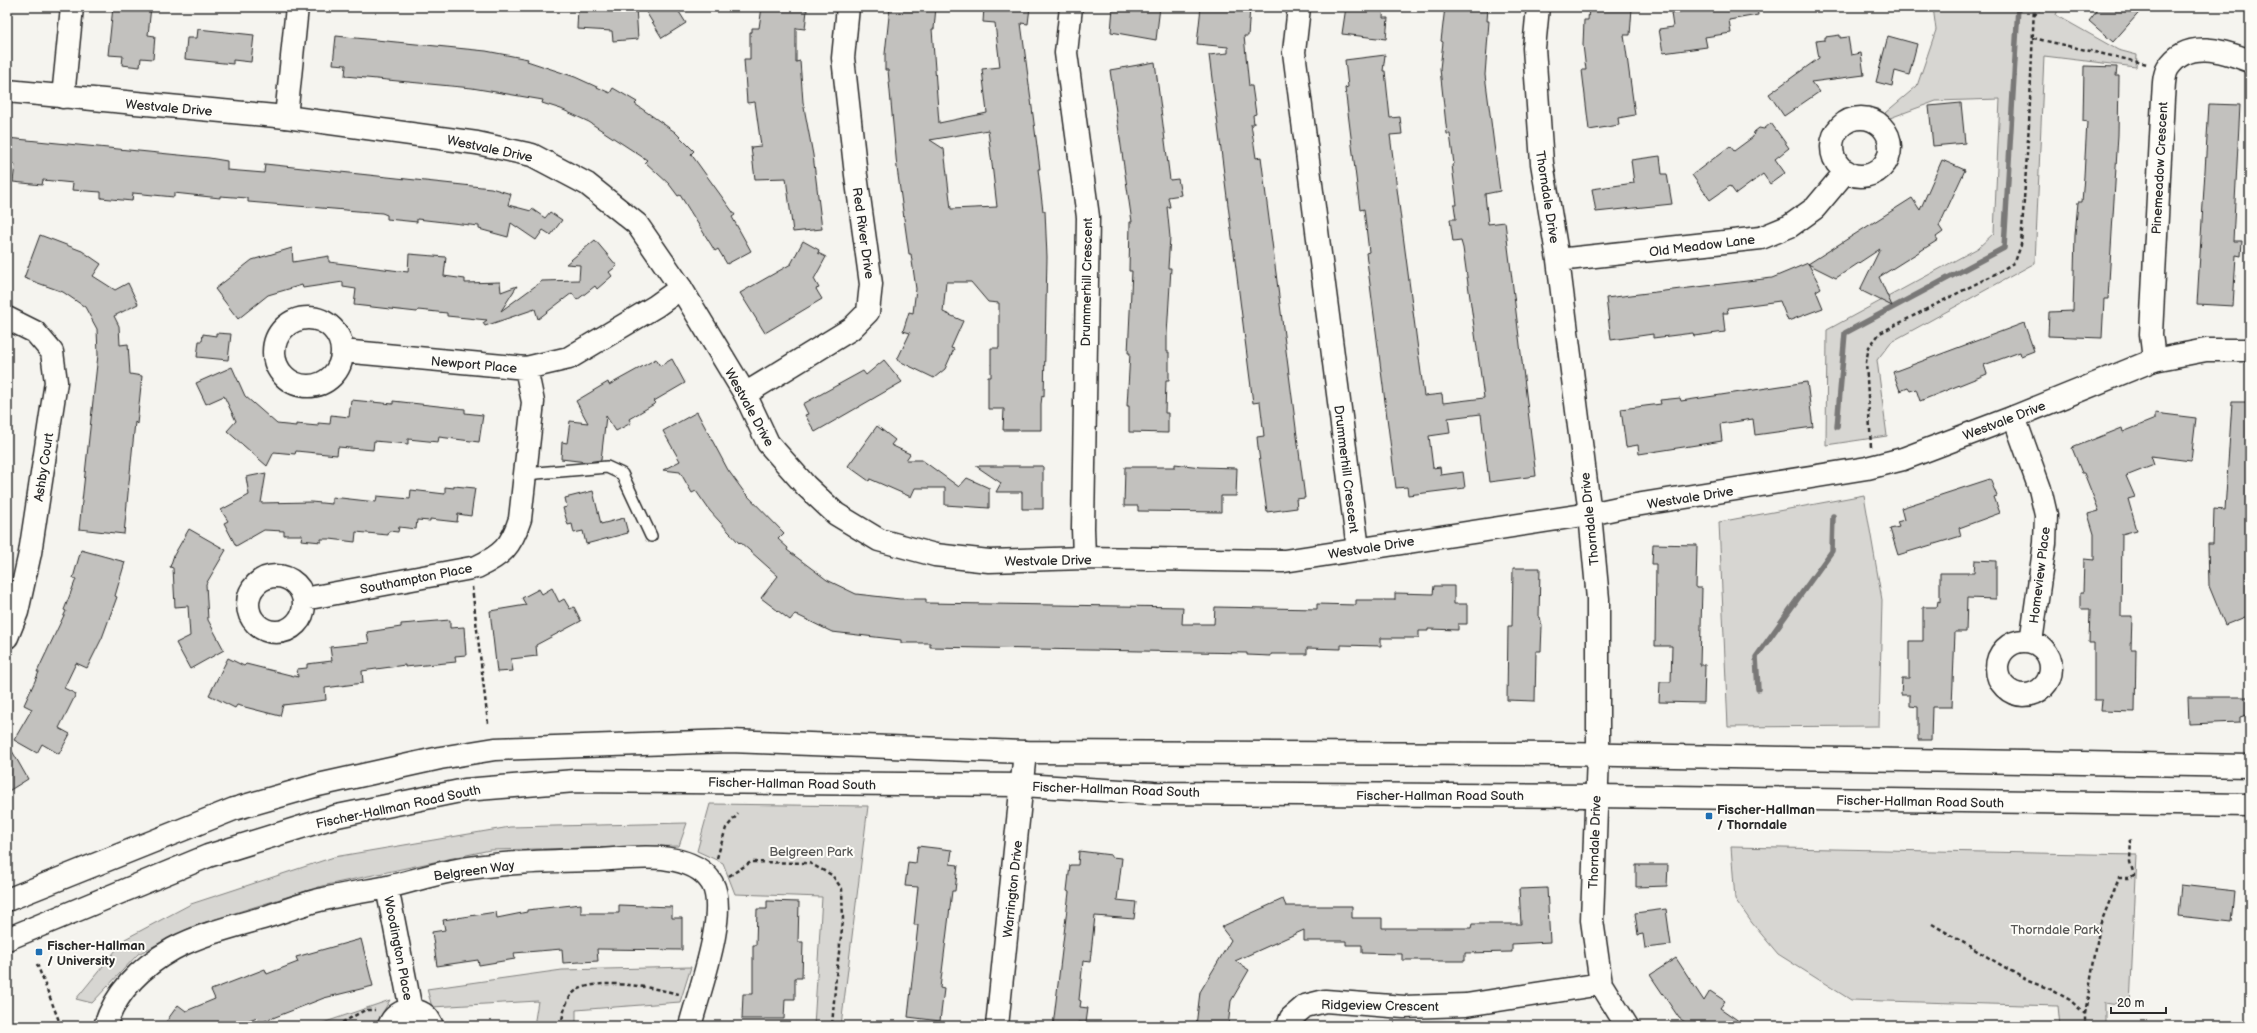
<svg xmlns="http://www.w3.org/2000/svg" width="2257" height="1033" font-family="'Balsamiq Sans',sans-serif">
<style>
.green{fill:#d7d6d2;stroke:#81807e}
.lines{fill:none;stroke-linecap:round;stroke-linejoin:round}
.stream{stroke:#797877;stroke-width:5.5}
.building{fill:#c2c1be;stroke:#2b2b2b;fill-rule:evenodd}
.service-casing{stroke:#2b2b2b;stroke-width:14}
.minor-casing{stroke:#2b2b2b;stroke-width:25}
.tertiary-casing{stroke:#2b2b2b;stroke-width:25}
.secondary-casing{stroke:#2b2b2b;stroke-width:25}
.path{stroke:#2b2b2b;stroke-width:2.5;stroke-dasharray:4 3;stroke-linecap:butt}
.service{stroke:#fdfcf7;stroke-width:11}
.minor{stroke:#fdfcf7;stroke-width:22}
.tertiary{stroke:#fdfcf7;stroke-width:22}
.secondary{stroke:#fdfcf7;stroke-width:22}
.poi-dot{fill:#1f6fb2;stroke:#fdfcf7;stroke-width:1.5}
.labels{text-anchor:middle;stroke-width:4;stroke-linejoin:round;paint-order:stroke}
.street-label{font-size:13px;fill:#2b2b2b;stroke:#fdfcf7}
.poi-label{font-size:13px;font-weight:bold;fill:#2b2b2b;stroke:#fdfcf7;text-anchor:start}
.park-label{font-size:13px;fill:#565655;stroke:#fdfcf7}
</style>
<rect width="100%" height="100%" fill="#f5f4ef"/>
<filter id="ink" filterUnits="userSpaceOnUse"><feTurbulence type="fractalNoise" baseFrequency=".025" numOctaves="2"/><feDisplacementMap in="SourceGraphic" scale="8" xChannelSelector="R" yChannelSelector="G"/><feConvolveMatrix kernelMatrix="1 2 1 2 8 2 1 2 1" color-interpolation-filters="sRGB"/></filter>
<g filter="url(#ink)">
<path class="green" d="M1933,7H2059L2056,15L2118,50L2137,55L2136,67L2044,56L2035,263L1891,342L1877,360L1887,436L1826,445L1827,330L1978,248L1994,233L2000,99L1936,101L1890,118L1885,113L1917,86L1936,30Z
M1864,495L1882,600L1879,726L1728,727L1719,522Z
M710,804L868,806L841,1026H814L822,897L735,894L723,863L697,851Z
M687,823L679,846L490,850L322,886L196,925L138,954L92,1003L76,999L125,939L191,904L334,857L510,827Z
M1731,847L2137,855L2130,1006L2105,1002V1026H2060L2058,1006L1851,1000L1778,954L1752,923L1735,899Z
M691,967L680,1002L576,1010V1026H534L538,1001L432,1007L427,989L562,970Z
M390,1000L375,1026H314Z"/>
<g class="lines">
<path class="stream" d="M1837,427L1845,333L2004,248L2018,7
M1758,689L1756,657L1832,551L1833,516"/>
</g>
<path class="building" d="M113,7H151L148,35L155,36L153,59L141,58L140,67L122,65L123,56L108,55Z
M578,7H636L638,39L613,41L612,31L577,29Z
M643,7H676L686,23L662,38Z
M762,7H791L807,10L805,29L796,28V62L800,61L803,102L813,155L822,229L793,232L786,178L755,179L751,147L761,146L755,102L747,103L744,59H750V32H752V28H759Z
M890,7H936L934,29H932L939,123L987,113L982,69L1000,67L995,23L983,22L984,7H1030L1028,24L1021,23L1040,169H1038L1043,211H1045L1047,257L1044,397L1042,396L1041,404V430H1003L1004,409H988V377H991V348H999V303L988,302L971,282H946L943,312L963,321L951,348L954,349L945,369L934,378L897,360L910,333L903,331L909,312L913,313L916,289L911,254H909L897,168L888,70H885V54ZM988,130L997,207L951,209L944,149L930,140Z
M1113,7H1160L1156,40L1111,32Z
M1201,7H1250L1248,36H1244L1249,86H1252L1256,114L1253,115L1254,124H1251L1256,158L1261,157L1305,498L1296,499L1297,508L1267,512L1258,447L1257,437L1264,436L1260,402L1253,403L1209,55L1228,53V47L1197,44Z
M1346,7H1384L1383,18H1388L1386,39L1342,34Z
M1445,7H1488L1487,21H1489L1485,75L1500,191L1485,194L1488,224L1505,222L1536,476L1489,482L1481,414L1448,418L1450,433L1429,436L1433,468L1440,467L1441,475L1463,472L1465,488L1408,495L1407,487L1396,488L1366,253L1369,252L1364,209L1360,210L1351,137L1345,88L1348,87L1345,60L1385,55L1383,71H1385L1390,118L1400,117L1402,134L1390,135L1424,396L1442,394L1443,403L1484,398L1463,248L1461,241L1453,242L1450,219H1456L1454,205H1457L1452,165L1454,164L1450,134H1447L1440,69L1443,42L1441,41Z
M1589,7L1632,8L1630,35H1624L1635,115L1618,118L1619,125L1589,130L1582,70H1586L1583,45L1584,20H1588Z
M1714,7H1757L1758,15L1729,20L1731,33L1705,37L1707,47L1663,53L1659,29L1673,27L1671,13Z
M2100,7H2144L2113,42L2089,21Z
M198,29L254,35L251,62L233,60V64L185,59L187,38H197Z
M1840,35V38L1848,37L1851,55L1861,53L1864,75L1811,82L1819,92L1784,116L1769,94L1819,58L1816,41L1825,40V37Z
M336,36L486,51L528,59L527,61L575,77L610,93L613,88L637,102L635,104L675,132L694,151L691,154L735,215L732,217L751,251L727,264L718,249L715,251L680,195L678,196L669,184L645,162L647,160L589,122L561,109L542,103L543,100L472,88L345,76L346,65L333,64Z
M1888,36L1917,44L1909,75L1895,71L1892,86L1876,82Z
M1155,62L1170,180L1178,179L1181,195L1168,197L1170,207H1167L1170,237L1168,268H1171L1167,334V352H1169V380H1166L1165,413H1168V433L1129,432V406H1127L1130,353H1128L1132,271H1129L1130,222H1132L1110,70Z
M2084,66L2117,67L2116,76H2119L2118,135L2112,232L2108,299H2104L2102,338L2048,336L2049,312L2073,311L2075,235L2078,202H2082L2084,176L2087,122L2083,121Z
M1961,103L1965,143L1933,146L1929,106Z
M2209,104L2240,105L2233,241H2242L2241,256L2236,255L2233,306L2197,304Z
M1771,123L1789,148L1775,159L1785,173L1770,184L1763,174L1736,194L1730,186L1710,200L1692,175L1730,146L1734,151L1753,137L1754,132L1759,128L1764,129Z
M7,138L209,158L227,161V170L264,173L265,164L491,188L511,194L508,205L531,211L532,209L545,218L550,212L562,220L551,235L543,230L536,240L511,223L508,237L479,229V226L417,219V222L387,219V215L382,213L248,202V198L220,196V198L174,193V197L133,193L132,201L101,198V192L72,190L73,183L43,180L42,185L13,182L15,164H7Z
M1660,156L1662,174H1667L1672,204L1596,212L1592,189L1634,183L1631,160Z
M1942,160L1965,170L1939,226L1943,232L1936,237L1938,240L1879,277L1892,306L1860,290L1880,249L1836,278L1808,264L1912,198L1920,210Z
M40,235L82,251L101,264L93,276L115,290L128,283L138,304L114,316L119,326L120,345L128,344L130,374L142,376L137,424L135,422L124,534L79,529L98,355L97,329L85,307L63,292L24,278Z
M595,240L617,266L609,272L612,276L597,289L595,286L577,300L572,293L538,319L535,309L485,326L483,323L487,320L447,316V313L418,310L417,312L354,305L356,289L343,287V282L303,288L302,285L268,295L238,319L215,289L252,260L292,248L293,262L329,256V262L408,272L409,254L446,257L444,276L465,279V283L500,282L501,292L517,286L501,311L542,281L579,280L580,265L566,264Z
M803,241L819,250L818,253L826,257L814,279L819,288L816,289L822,299L765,333L740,293L791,264Z
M1808,263L1821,288L1816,291L1823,308L1788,321L1780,301L1727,308L1728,313H1723L1725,332L1694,336L1693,333L1653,338V334L1611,340L1606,298L1772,278Z
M2024,323L2034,351L2021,356L2020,352L1984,365L1987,374L1920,401L1916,389L1910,391L1908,388L1900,391L1893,372Z
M216,333L231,334L228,360L197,357L199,341H202L203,334L216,336Z
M656,359L660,366L672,359L685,383L654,401L656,403L629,419L631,423L616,431L606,416L601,460L587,462L561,459L562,442L567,443L570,421L588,423L576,401L608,382L609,385Z
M884,360L902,382L815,432L805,415L808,414L803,404L863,371L866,375Z
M232,367L245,396L277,424L296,426V424L318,426V423L330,424L331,415L349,417L351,400L393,404V401L465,409V413L483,415L479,442L439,437L438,442L408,439V444L374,441L373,450L338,447L337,455L296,451L295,454L274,452L267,466L227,431L236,421L224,396L206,404L196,383Z
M1807,382L1813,427L1755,435L1753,419L1720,424L1722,441L1639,454L1638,445L1626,447L1621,409L1661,404L1660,400L1680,398L1681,401Z
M2232,402H2250V615L2225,625L2209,586L2208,544H2213L2214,509L2225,510Z
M697,412L728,470L744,492L784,533L778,539L788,548L787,550L827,580L856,594L900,599H926V603L1183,607L1182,624H1214L1215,607L1317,609V604L1356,605V600H1395V593L1433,594L1434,586H1454V604H1467V624H1458V630L1428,629V631H1419V638H1381V646L1341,645V649L1307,648V654H1271V656L1247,655V653L930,647V643H901V640L832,632L795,614L790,620L761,598L778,576L740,542L739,543L710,511L696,491L692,493L680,472L663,470L680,461L663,431Z
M2155,413L2196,418L2191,461L2151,456L2154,465L2126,476L2135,497L2128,499L2137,530L2122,534L2121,616H2132L2131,649H2136L2135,712L2101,711L2102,700H2094V643H2089L2090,609H2080V593H2083L2084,559L2094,560V534L2088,514L2099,511L2084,473H2082L2072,448L2122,428L2123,432L2155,419Z
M877,426L895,440L891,445L910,454L906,460H922L959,487L967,478L989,488V508L945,505V488H915L911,497L870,479L869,481L848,466Z
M1175,464L1201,467L1237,468L1236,496H1221V512L1138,511V506H1124L1125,467H1175Z
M976,466H1043V509H1022V492H996L1001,483Z
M266,473L261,503L311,502L332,504V497L376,502L377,496L410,499L411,490L445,494V487L454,488V486L475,488L471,516L458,514L457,522L430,519V521L417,520L416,529L399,527L398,532L389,531L388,535L356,532L355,542L330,539H321V542L301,540L302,535H284V531L264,530L236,546L224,523L228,521L221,510L249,495L246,477Z
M1990,479L1997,496L1994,497L2000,513L1959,528L1961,536L1898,555L1890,529L1899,527L1897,522L1904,520L1901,508Z
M593,491L601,524L624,518L628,533L586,544L583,531L574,533L572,524L568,525L563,508L567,507L565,498Z
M189,529L226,550L206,584L208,620L224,650L190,669L176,643L190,636L188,606L175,607L173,568L170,567L174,555Z
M1653,544L1697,545L1696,588H1702L1700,665H1705L1704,703L1659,702L1660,682H1671L1672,646H1655L1656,564H1652Z
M81,550L125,562L115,596L117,597L102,638L87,668L76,663L64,688L76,694L59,728L70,734L59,754L42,744L37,753L14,740L32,709L24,705L39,672H37L66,611L64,610L76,579L73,578Z
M1975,560L1996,561V599L1967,598L1966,632H1955L1952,707H1932L1931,740H1918V707L1910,706V695H1901L1902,678H1909V641H1923V607H1937L1938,601L1940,602V573H1974Z
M1513,568H1540L1539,617H1540L1542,626L1541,651H1536L1535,701L1507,700L1508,626H1512Z
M552,588L559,602L564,599L570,609L574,607L581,621L536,645L537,656L511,659L513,671L497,672L490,611L526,605L522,598L539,589L542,594Z
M450,620V628L464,627L466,655L455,656L456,662L405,667V665L362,671L363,683L325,688L326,700L283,705L280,716L237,705L235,708L209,695L228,658L244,666L246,664L298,677L297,669L307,668V664L332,661L330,647L369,643L367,632L401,627V624Z
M2188,697H2250V714L2240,717V722L2189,724Z
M7,742L28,779L7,792Z
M918,846L952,850L950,864L958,865L955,891H952L940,988L944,989L940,1021L908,1017L918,925H914L918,887L905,886L908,862L916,863Z
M1079,851L1111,855V857L1122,858L1117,900L1136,902L1134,919L1095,916L1090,962L1083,961L1079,1000L1081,1001L1080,1007L1088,1008L1086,1023L1078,1022V1026H1053L1069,892L1067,891L1070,865H1078Z
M1636,865H1668L1667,886L1636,887Z
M2181,885L2235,891L2232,922L2178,916Z
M1547,888L1550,942L1512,944V952L1465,953V961H1431V960H1402V954L1362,953V945H1346V941H1304V930L1235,961L1249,970L1231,1001L1228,1026H1196L1200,992L1231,940L1221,927L1283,899L1286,906H1352V918H1382V928H1471L1472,924H1521L1519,889Z
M767,901L799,902L798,942H803L802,978H795V999H785L784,1019H742L743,994H753V945H756L757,909H767Z
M581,904V913H619V905L672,907V918H682V950L597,949L598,961L563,963L562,949L514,953L515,959L479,965L478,960L437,966L432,932L445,930L443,920L496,912L497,918L527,912V910Z
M1666,909L1671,945L1645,948L1643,934L1638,935L1635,913Z
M361,939L373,986L324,998L260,1023L257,1017L234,1026H163L178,1005L186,1011L215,999L211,990L265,969L267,974L298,962L296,957Z
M1676,958L1704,1001L1710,991L1725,1001L1720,1008L1746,1026H1691L1679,1018L1650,975Z"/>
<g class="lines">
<g class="service-casing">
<path id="service" d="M525,474L607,467L622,474L651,536"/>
</g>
<g class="minor-casing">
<path id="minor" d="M1071,7L1066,53L1088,217L1083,528L1084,558
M1299,7L1294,52L1358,549
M1538,7L1534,48L1542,163L1558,260L1590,514L1598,599V755L1592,920L1601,984L1627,1026
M63,97L72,7
M286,117L297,7
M1832 147a29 29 0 1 1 58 0a29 29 0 1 1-58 0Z
M1558,260L1761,238L1790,226L1815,208L1846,171
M274 352a34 34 0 1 1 68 0a34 34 0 1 1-68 0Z
M7,318L35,332L52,352L56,382L30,553L17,612L7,637
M342,351L526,368L569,358L656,306L681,288
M2154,360L2151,334L2163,98C2164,89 2163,76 2168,68C2187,38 2224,51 2250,61
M745,394L851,329L868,312L871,284L856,175L843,58L848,7
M2014,417L2040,489L2046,515L2045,543L2031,642
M248 604a28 28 0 1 1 56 0a28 28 0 1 1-56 0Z
M304,599L477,567C502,555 511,547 520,519L533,402L526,368
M1997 668a27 27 0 1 1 54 0a27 27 0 1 1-54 0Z
M387,887L411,1010
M105,1026C116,991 141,967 173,949C201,934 235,926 266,917C285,911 304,903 324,899C345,894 367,891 388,887C409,882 430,875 452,871C499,862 550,861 598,860C632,858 692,849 712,883C729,912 698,994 690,1026
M389,1026C396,1006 425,1004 432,1026
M997,1026L1025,752
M1288,1026L1291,1018L1305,1006L1325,1001L1404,1007L1466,1005L1601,984"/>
</g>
<g class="tertiary-casing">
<path id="tertiary" d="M7,91L286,117L477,143L532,155L587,184L637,224L681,288L745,394L768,443L806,486L836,514L879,540L935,555L989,561L1084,558L1284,561L1590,514L1623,507L1867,468L1903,459L2014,417L2154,360L2206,350H2250"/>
</g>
<g class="secondary-casing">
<path id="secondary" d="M7,900L234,809L318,785L440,758L495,749L730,741L1025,752L1563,754L2250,766
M7,939L208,856L337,816L465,790L575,781L1022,785L1154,793L1595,796L2250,805"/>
</g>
<path class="path" d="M2034,16L2041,7
M2033,38L2147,64
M1871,447L1866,362L1869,347L1880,333L1997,273L2015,262L2021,245L2029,124L2034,7
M472,587L488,723
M717,858L726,828L738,814
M729,876L751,862L809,863L832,875L842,889L843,921L836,976L832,1026
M1932,924L2028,981L2050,989L2070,1000L2085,1014V1026
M37,964L61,1026
M2085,1014L2100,925L2119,878H2129L2134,875L2130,862L2131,837
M336,1026L365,1010H375
M561,1026C563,1014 566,997 577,990C601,977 654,988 679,994"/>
<use href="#service" class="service"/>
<use href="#minor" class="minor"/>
<use href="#tertiary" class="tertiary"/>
<use href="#secondary" class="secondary"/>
</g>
</g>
<g class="poi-dot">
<rect x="1705" y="812" width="8" height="8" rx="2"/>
<rect x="35" y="948" width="8" height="8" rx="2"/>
</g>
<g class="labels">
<g class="street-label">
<text transform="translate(169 107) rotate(5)" y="5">Westvale Drive</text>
<text transform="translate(490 148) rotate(12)" y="5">Westvale Drive</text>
<text transform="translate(2159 168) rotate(-87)" y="5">Pinemeadow Crescent</text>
<text transform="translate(1548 197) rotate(81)" y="5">Thorndale Drive</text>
<text transform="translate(864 233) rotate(82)" y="5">Red River Drive</text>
<text transform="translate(1702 245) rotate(-7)" y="5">Old Meadow Lane</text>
<text transform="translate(1086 282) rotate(-89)" y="5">Drummerhill Crescent</text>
<text transform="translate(474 364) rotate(5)" y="5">Newport Place</text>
<text transform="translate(750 407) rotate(61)" y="5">Westvale Drive</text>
<text transform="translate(2004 420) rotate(-21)" y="5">Westvale Drive</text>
<text transform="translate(43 467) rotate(-81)" y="5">Ashby Court</text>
<text transform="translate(1347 469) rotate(83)" y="5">Drummerhill Crescent</text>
<text transform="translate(1690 497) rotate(-9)" y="5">Westvale Drive</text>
<text transform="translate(1589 519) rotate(-96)" y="5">Thorndale Drive</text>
<text transform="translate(1371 547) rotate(-9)" y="5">Westvale Drive</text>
<text transform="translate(1048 560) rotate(-1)" y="5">Westvale Drive</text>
<text transform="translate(2039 575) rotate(-83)" y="5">Homeview Place</text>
<text transform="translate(416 578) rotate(-11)" y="5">Southampton Place</text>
<text transform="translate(792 783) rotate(1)" y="5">Fischer-Hallman Road South</text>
<text transform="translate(1116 789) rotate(2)" y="5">Fischer-Hallman Road South</text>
<text x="1440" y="800">Fischer-Hallman Road South</text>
<text transform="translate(1920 801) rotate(1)" y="5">Fischer-Hallman Road South</text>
<text transform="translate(398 806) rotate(-12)" y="5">Fischer-Hallman Road South</text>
<text transform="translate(1594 842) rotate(-88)" y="5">Thorndale Drive</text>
<text transform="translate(474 870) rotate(-8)" y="5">Belgreen Way</text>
<text transform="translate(1012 889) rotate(-84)" y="5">Warrington Drive</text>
<text transform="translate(399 948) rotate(79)" y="5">Woodington Place</text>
<text transform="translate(1380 1005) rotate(1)" y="5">Ridgeview Crescent</text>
</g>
<g class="poi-label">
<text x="1717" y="814">Fischer-Hallman<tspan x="1717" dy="15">/ Thorndale</tspan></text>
<text x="47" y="950">Fischer-Hallman<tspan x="47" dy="15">/ University</tspan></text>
</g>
<g class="park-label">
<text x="811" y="856">Belgreen Park</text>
<text x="2055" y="934">Thorndale Park</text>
</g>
</g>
<rect width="2257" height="1033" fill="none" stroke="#fdfcf7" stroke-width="24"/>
<rect x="12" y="12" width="2233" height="1009" fill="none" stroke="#2b2b2b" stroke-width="1.5" filter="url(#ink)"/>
<path d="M2111 1007v6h55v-6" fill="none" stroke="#2b2b2b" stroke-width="2"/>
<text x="2117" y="1007" font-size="12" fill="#2b2b2b" stroke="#fdfcf7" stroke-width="3" paint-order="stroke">20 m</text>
</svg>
